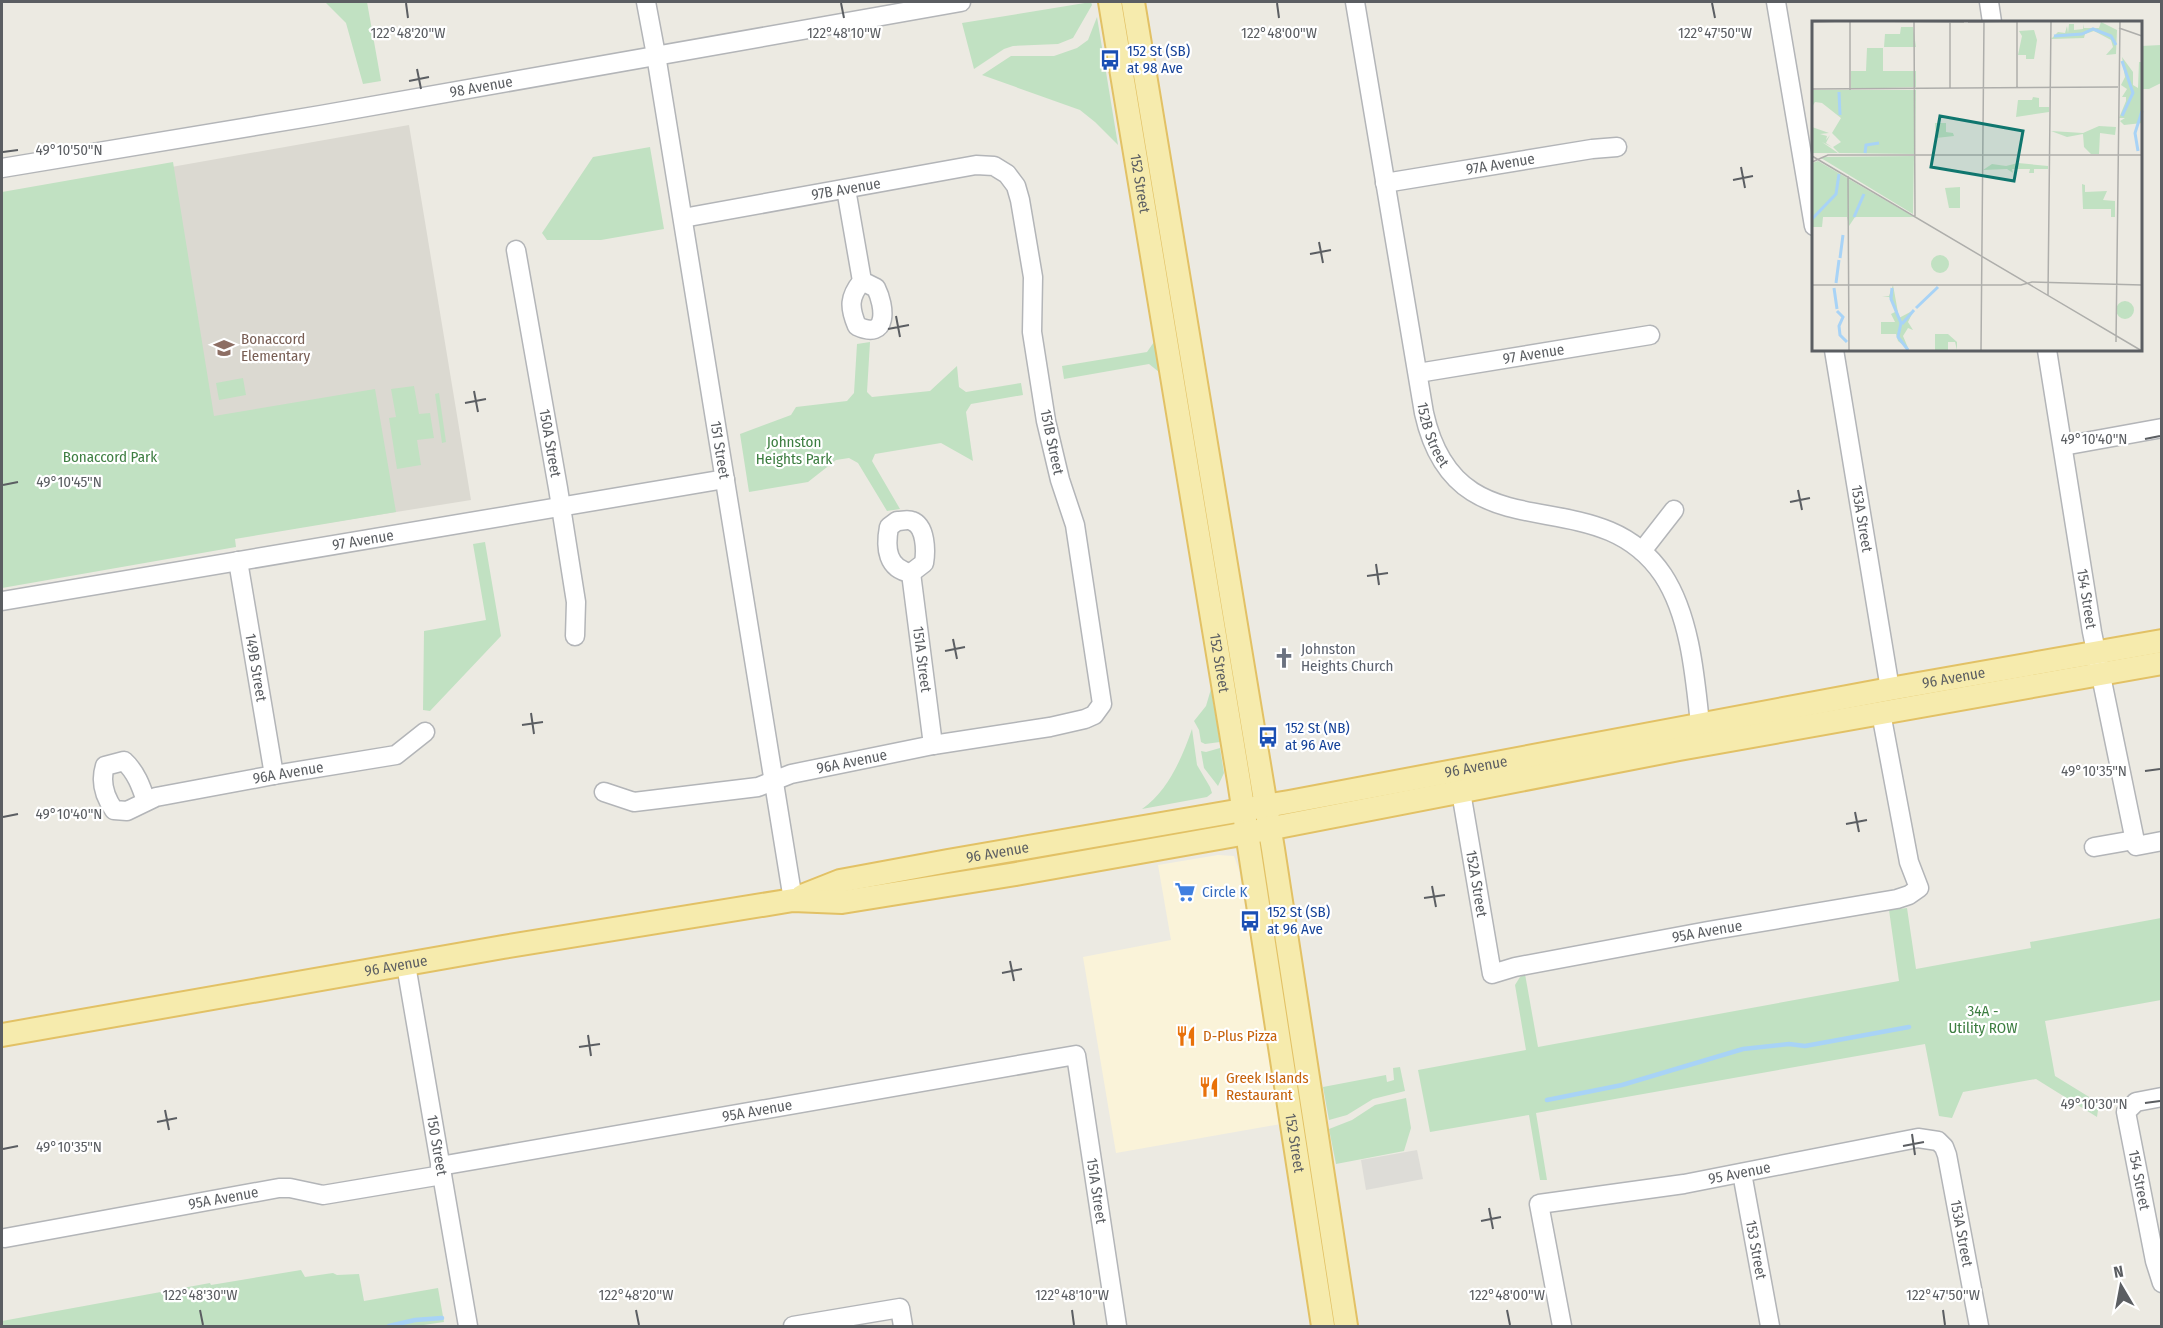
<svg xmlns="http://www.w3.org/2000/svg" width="2163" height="1328" font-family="'Fira Sans Condensed',sans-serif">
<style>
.commercial{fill:#faf3d9}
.industrial{fill:#dddcd7}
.education{fill:#dbd9d1}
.green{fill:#c1e1c2}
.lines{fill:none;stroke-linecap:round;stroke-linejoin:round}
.stream{stroke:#a8d3f6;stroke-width:4.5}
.minor-casing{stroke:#b3b5b8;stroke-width:21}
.major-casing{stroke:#e2c165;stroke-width:26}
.minor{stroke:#fff;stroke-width:18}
.major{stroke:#f6ebad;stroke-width:22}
.ticks{fill:none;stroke:#5b5e62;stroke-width:2}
.labels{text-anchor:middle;stroke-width:4.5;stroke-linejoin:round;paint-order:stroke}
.transit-label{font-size:15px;fill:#164399;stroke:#fff;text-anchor:start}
.street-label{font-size:15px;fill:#5b5e62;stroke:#fff}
.education-label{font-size:15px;fill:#785e54;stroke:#fff;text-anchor:start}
.park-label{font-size:15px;fill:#3d7e41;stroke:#fff}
.worship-label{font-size:15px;fill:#5b616d;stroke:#fff;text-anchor:start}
.shop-label{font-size:15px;fill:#366cbe;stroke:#fff;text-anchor:start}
.food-label{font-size:15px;fill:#c56008;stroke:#fff;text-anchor:start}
.inset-river{fill:none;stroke:#a8d3f6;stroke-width:3}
.inset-road{fill:none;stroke:#aeaeab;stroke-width:1.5}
.view{fill:#0f766e;fill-opacity:0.15;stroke:#0f766e;stroke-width:3}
.inset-edge{fill:none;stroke:#5b5e62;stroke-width:3}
.ticks-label{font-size:15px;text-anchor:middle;fill:#5b5e62;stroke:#fff;stroke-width:4.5;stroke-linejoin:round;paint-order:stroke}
</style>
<rect width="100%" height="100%" fill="#eceae2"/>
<path class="commercial" d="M1218,855L1234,856L1239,870L1281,1124L1116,1153L1083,957L1171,940L1158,865Z"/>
<path class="industrial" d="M1417,1150L1423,1179L1366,1190L1361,1160Z"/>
<path class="education" d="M409,125L471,500L9,574L2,534V197Z"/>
<path class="green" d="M325,2H367L381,81L363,84L346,23Z
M1091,2L1092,5L1073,38L1058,44L1013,46L1004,49L974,69L962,23Z
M1097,17L1118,145L1095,122L1080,110L982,75L1011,56H1054L1077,48L1088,40Z
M2161,45V83L2149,89H2141V46Z
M650,147L664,229L601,240H547L542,233L593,157Z
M173,162L214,416L375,389L396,512L235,539L236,547L2,588V192Z
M870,342L867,392L872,397L930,391L957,366L959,387L966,392L1021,383L1023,395L971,404L966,412L973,461L941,443L875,454L872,461L900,509L887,511L858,463L849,458L836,460L808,482L749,492L740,434L791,415L796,407L847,401L854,393L857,344Z
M1154,342L1159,372L1149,364L1064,379L1062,366L1147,352Z
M243,378L246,395L219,400L216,383Z
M414,386L419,414L430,413L434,438L417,440L421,465L397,469L389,418L396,417L391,389Z
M439,393L446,442L442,443L435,394Z
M485,542L501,636L430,711L423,710L424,631L486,620L473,544Z
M1211,689L1220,742L1205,744L1201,742L1199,730L1194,721L1206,706Z
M1192,729L1197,765L1210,787L1212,793L1207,797L1142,809C1168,791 1182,758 1192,729Z
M1220,748L1224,773L1218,786L1204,768L1201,751L1206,752Z
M1907,908L1916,969L2031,948L2030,942L2161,918V1000L2045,1021L2055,1076L2099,1103L2097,1117L2036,1079L1963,1092L1952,1118L1939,1116L1925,1044L1536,1113L1547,1180H1540L1529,1115L1430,1132L1418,1070L1526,1050L1515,985L1520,977L1525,974L1538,1047L1899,981L1889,910Z
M1400,1067L1405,1091L1373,1099L1347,1115L1329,1120L1323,1087L1386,1075L1387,1082L1394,1080L1393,1068Z
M1406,1098L1411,1128L1404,1151L1336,1164L1329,1129L1352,1120L1375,1105Z
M301,1270L305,1277L333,1273L337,1275L359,1274L364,1301L438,1288L444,1322L417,1326H2V1321L210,1283L211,1285Z"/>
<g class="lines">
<path class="stream" d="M1547,1100L1622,1085L1743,1049L1789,1044L1805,1046L1909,1027
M389,1326L415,1320L442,1318"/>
<g class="minor-casing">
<g id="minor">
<path id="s1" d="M646,2L656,55L793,900"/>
<path id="s2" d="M1355,2L1424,413C1457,562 1595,474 1663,575C1690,616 1695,676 1700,724"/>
<path d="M1776,2L1814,226"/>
<path d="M1989,2L1992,22"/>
<path id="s3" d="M2,168L321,115L961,2"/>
<path id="s4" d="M1385,183L1592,149L1617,147"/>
<path d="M846,189L862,281C849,297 849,307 857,326C889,341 885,306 876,288L862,281"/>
<path id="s5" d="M516,250L558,488L576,602L575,636"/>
<path id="s6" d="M1834,350L1890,689"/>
<path id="s7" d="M2047,350L2092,632L2136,846L2162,841"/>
<path id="s8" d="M1418,373L1650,335"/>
<path d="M2063,446L2162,428"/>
<path d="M897,521C902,521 908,519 912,521C926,526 926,551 924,563L911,573C887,569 885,548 889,527Z"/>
<path d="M1642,551L1674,510"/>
<path id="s9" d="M238,561L274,775"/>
<path id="s10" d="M911,573L933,745"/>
<path id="s11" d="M2,601L725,479"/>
<path id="s12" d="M604,792L634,802L758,787L791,774L933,745L1050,727L1085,719L1094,715L1102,704L1075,525L1060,480L1046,421L1032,332L1033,277L1020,200L1016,186L1007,174L994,166L976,165L683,218"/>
<path id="s13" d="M1461,792L1492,974L1515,967L1708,931L1897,899L1909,895L1919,888L1909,862L1881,713"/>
<path id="s14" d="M146,801C141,786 136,772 124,761L105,766C100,782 104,796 114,810L127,811L156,797L274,775L396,755L425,732"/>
<path d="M2094,847L2134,840"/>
<path id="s15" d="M406,965L468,1326"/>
<path id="s16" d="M2162,1097L2136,1102L2126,1112L2155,1261L2162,1283"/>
<path id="s17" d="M440,1166L1076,1055L1117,1326"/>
<path id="s18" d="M1742,1173L1770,1326"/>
<path id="s19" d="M5,1238L279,1188H290L323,1195L442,1175"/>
<path d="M793,1326L900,1308L903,1326"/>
<path id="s20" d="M1562,1326L1539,1204L1684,1184L1918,1138L1938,1141L1944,1147L1947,1155L1979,1326"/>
</g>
</g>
<g class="major-casing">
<g id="major">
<path id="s21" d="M1110,2L1239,781L1323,1326"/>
<path d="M1133,2L1273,849L1346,1326"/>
<path id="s22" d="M802,896L840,881L948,861L1289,802L1890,689L2162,641"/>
<path id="s23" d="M2,1035L503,947L793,900L842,902L1016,874L1247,833L1679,749L2162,663"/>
</g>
</g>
<use href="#minor" class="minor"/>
<use href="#major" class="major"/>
</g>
<path class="ticks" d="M406,3L408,18M841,3L844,18M1277,3L1279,18M1712,3L1715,18M417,69L421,89M409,81L429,77M3,152L18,150M1741,167L1745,188M1733,180L1753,176M1319,242L1323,263M1310,254L1331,250M896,316L900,337M888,329L909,325M474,391L478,412M465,403L486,399M2145,439L2160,436M3,485L18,482M1798,490L1802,510M1790,502L1810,498M1376,564L1379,585M1367,576L1388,573M953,639L957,659M945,651L965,647M531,713L534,734M522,725L543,722M2145,771L2160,769M1855,812L1859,832M3,817L18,814M1846,824L1867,820M1432,886L1436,907M1424,898L1445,895M1010,961L1014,981M1002,973L1022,969M588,1035L591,1056M579,1047L600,1044M2145,1103L2160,1101M165,1110L169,1130M157,1122L177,1118M1912,1134L1915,1155M1903,1146L1924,1142M3,1149L18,1146M1489,1208L1493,1229M1481,1221L1501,1217M200,1310L203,1325M636,1310L639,1325M1072,1310L1074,1325M1507,1310L1510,1325M1943,1310L1945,1325"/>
<defs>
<g id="bus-bare" transform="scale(1.62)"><path d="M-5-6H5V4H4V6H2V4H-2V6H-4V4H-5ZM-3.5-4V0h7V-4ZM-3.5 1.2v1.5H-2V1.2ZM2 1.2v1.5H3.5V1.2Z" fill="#1a4fb4" stroke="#fff" stroke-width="2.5" paint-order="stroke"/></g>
<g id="school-bare" transform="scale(1.62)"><path d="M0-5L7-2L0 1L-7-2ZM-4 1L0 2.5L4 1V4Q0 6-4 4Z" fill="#8d6e63" stroke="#fff" stroke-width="2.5" paint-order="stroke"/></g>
<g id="church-bare" transform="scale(1.62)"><path d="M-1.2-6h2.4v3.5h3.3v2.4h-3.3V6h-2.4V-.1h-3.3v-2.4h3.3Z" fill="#6b7280" stroke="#fff" stroke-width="2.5" paint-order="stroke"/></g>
<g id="supermarket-bare" transform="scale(1.62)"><path d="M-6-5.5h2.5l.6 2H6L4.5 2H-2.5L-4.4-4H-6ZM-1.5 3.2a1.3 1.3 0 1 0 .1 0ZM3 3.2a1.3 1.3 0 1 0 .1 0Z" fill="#3f7fe0" stroke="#fff" stroke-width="2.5" paint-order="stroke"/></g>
<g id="restaurant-bare" transform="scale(1.62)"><path d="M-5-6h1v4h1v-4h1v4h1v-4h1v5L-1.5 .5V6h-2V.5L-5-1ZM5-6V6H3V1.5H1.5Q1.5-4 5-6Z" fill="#e8710a" stroke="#fff" stroke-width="2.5" paint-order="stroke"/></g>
</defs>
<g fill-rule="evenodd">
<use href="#bus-bare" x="1110" y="60"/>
<use href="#school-bare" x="224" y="348"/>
<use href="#church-bare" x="1284" y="658"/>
<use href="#bus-bare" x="1268" y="737"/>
<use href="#supermarket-bare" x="1185" y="892"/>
<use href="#bus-bare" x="1250" y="921"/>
<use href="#restaurant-bare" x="1186" y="1036"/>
<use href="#restaurant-bare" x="1209" y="1087"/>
</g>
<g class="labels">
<g class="transit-label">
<text x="1127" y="56">152 St (SB)<tspan x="1127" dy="17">at 98 Ave</tspan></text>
<text x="1285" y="733">152 St (NB)<tspan x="1285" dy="17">at 96 Ave</tspan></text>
<text x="1267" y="917">152 St (SB)<tspan x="1267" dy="17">at 96 Ave</tspan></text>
</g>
<g class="street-label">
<text dy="5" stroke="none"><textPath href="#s3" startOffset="486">98 Avenue</textPath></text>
<text dy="5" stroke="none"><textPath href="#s4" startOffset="117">97A Avenue</textPath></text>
<text dy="5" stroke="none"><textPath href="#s21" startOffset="184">152 Street</textPath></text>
<text transform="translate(846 189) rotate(-10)" y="5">97B Avenue</text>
<text dy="5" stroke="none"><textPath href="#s8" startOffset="117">97 Avenue</textPath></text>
<text dy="5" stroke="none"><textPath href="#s2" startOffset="440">152B Street</textPath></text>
<text transform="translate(1052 442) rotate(78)" y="5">151B Street</text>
<text dy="5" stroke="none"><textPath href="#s5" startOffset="196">150A Street</textPath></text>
<text dy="5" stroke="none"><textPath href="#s1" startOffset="454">151 Street</textPath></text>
<text dy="5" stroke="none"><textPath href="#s6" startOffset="171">153A Street</textPath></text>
<text dy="5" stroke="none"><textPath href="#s11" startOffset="366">97 Avenue</textPath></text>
<text dy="5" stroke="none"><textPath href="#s7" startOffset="252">154 Street</textPath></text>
<text dy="5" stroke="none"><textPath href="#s10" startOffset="87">151A Street</textPath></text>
<text dy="5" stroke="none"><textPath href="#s21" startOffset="670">152 Street</textPath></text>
<text dy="5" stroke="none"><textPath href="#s9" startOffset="108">149B Street</textPath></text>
<text dy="5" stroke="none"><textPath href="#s22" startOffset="1173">96 Avenue</textPath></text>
<text dy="5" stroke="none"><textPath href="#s12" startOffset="254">96A Avenue</textPath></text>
<text dy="5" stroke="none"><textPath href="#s22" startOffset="687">96 Avenue</textPath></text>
<text dy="5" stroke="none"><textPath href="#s14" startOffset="292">96A Avenue</textPath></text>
<text dy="5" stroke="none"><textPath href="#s22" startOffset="201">96 Avenue</textPath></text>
<text dy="5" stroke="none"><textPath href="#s13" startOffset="93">152A Street</textPath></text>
<text dy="5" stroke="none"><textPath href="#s13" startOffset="404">95A Avenue</textPath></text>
<text dy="5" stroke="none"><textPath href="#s23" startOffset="400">96 Avenue</textPath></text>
<text dy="5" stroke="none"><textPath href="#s17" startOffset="322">95A Avenue</textPath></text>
<text dy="5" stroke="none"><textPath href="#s21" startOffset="1156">152 Street</textPath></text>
<text dy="5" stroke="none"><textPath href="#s15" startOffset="183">150 Street</textPath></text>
<text dy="5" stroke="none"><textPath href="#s20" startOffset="327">95 Avenue</textPath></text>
<text dy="5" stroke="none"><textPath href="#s16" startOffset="110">154 Street</textPath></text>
<text dy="5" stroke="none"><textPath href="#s17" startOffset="783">151A Street</textPath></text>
<text dy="5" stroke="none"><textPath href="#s19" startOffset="222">95A Avenue</textPath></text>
<text dy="5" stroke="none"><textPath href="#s20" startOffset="626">153A Street</textPath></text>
<text dy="5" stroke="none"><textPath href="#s18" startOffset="78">153 Street</textPath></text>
</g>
<g class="education-label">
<text x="241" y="344">Bonaccord<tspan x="241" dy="17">Elementary</tspan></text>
</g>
<g class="park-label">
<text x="794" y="447">Johnston<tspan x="794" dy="17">Heights Park</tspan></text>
<text x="110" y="462">Bonaccord Park</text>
<text x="1983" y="1016">34A -<tspan x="1983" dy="17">Utility ROW</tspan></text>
</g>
<g class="worship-label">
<text x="1301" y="654">Johnston<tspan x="1301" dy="17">Heights Church</tspan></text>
</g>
<g class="shop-label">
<text x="1202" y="897">Circle K</text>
</g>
<g class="food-label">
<text x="1203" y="1041">D-Plus Pizza</text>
<text x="1226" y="1083">Greek Islands<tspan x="1226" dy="17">Restaurant</tspan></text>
</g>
</g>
<g transform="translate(1812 21)">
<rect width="330" height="330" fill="#eceae2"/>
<path d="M289,1L305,9L304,33L294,34L301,26L299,19L282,10L273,13L272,17L239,18L246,11L253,12L255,5L256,12L257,3H262V9L271,8L272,3V7H287ZM89,6H101L104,26H72L73,13H88ZM222,9L225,19L222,38H214V34H206L210,15L207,10ZM55,27H71V50H104V66L39,68V50H54ZM310,36L321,51V64L326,67L327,41H330V102L312,104L308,100L313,97H307L314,80V76H310L315,68L309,64L313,56ZM0,69H104L103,133L27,132L21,126L29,121L20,112L29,97L10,82L3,81L0,86ZM221,76L227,77V86H237V91L204,96L206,79H220ZM123,102H134V111L141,112L142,115L124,117ZM287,105L304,106L303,114L288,112L287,133H279L272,126L271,113L255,116L239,110L271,112ZM0,106L17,112L8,113L15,115L14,119L18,114L14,122L20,126L10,121L26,132H0ZM102,135L101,193L9,137V136ZM6,140L102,196H43L37,205L35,196H11L10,206H0V142ZM206,142L236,145V148H222V152H217L218,148H200L201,152L195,148L171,149L180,143L194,145ZM270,163L273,164V171L295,170L291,179L303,180V196H299V188H271ZM148,166V187H137L133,167ZM119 243a9 9 0 1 1 18 0a9 9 0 1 1-18 0ZM81,264L87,297L102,289L96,301L101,309L96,307L91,315L97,329L86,320L84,313H69V301H83L79,293L83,291L82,283L77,276H70L77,275ZM304 289a9 9 0 1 1 18 0a9 9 0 1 1-18 0ZM123,313H136L145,321V329L143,321H136V329H123Z" fill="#c1e1c2"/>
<path class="inset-river" d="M242,15L270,13L281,8L299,15L304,24M27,71L28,94M310,95L321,72L310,40M326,130L323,112L330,90M53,132L54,124L67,122M42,196L52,173M0,198L24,173L27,153M28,237L31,214M24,262L27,239M22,267L25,288M80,267L79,278L89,302L86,316L96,329M104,287L126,266M25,290L31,296L27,305L28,314L35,321M90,303L102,289"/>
<path class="inset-road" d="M38,0V69M56,0L152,1M102,0L103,195M138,0V67M253,0H288M0,1L31,0M156,1L229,0M307,7L330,15M205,67V0M0,68L306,66M0,135L330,330M0,141L16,134H330M36,155L37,330M0,264H209L220,261L330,264M236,274L239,0M304,321L308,0M169,330L172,0"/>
<path class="view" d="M128,95L211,110L202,160L119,146Z"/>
<rect width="330" height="330" class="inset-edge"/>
</g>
<g class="ticks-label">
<text x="408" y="38">122°48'20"W</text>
<text x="1715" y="38">122°47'50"W</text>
<text x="844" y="38">122°48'10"W</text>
<text x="1279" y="38">122°48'00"W</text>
<text x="69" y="155">49°10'50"N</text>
<text x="2094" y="444">49°10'40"N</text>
<text x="69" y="487">49°10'45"N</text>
<text x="2094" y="776">49°10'35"N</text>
<text x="69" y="819">49°10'40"N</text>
<text x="2094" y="1109">49°10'30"N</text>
<text x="69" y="1152">49°10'35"N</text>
<text x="200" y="1300">122°48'30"W</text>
<text x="636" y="1300">122°48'20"W</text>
<text x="1072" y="1300">122°48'10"W</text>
<text x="1507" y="1300">122°48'00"W</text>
<text x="1943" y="1300">122°47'50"W</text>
</g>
<rect width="2163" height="1328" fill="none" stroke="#5b5e62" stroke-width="6"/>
<g transform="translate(2121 1286) rotate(350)" stroke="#ffffff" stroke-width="4.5" paint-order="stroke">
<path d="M0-4.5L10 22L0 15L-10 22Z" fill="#5b5e62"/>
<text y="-9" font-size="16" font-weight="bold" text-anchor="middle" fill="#5b5e62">N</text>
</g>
</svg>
